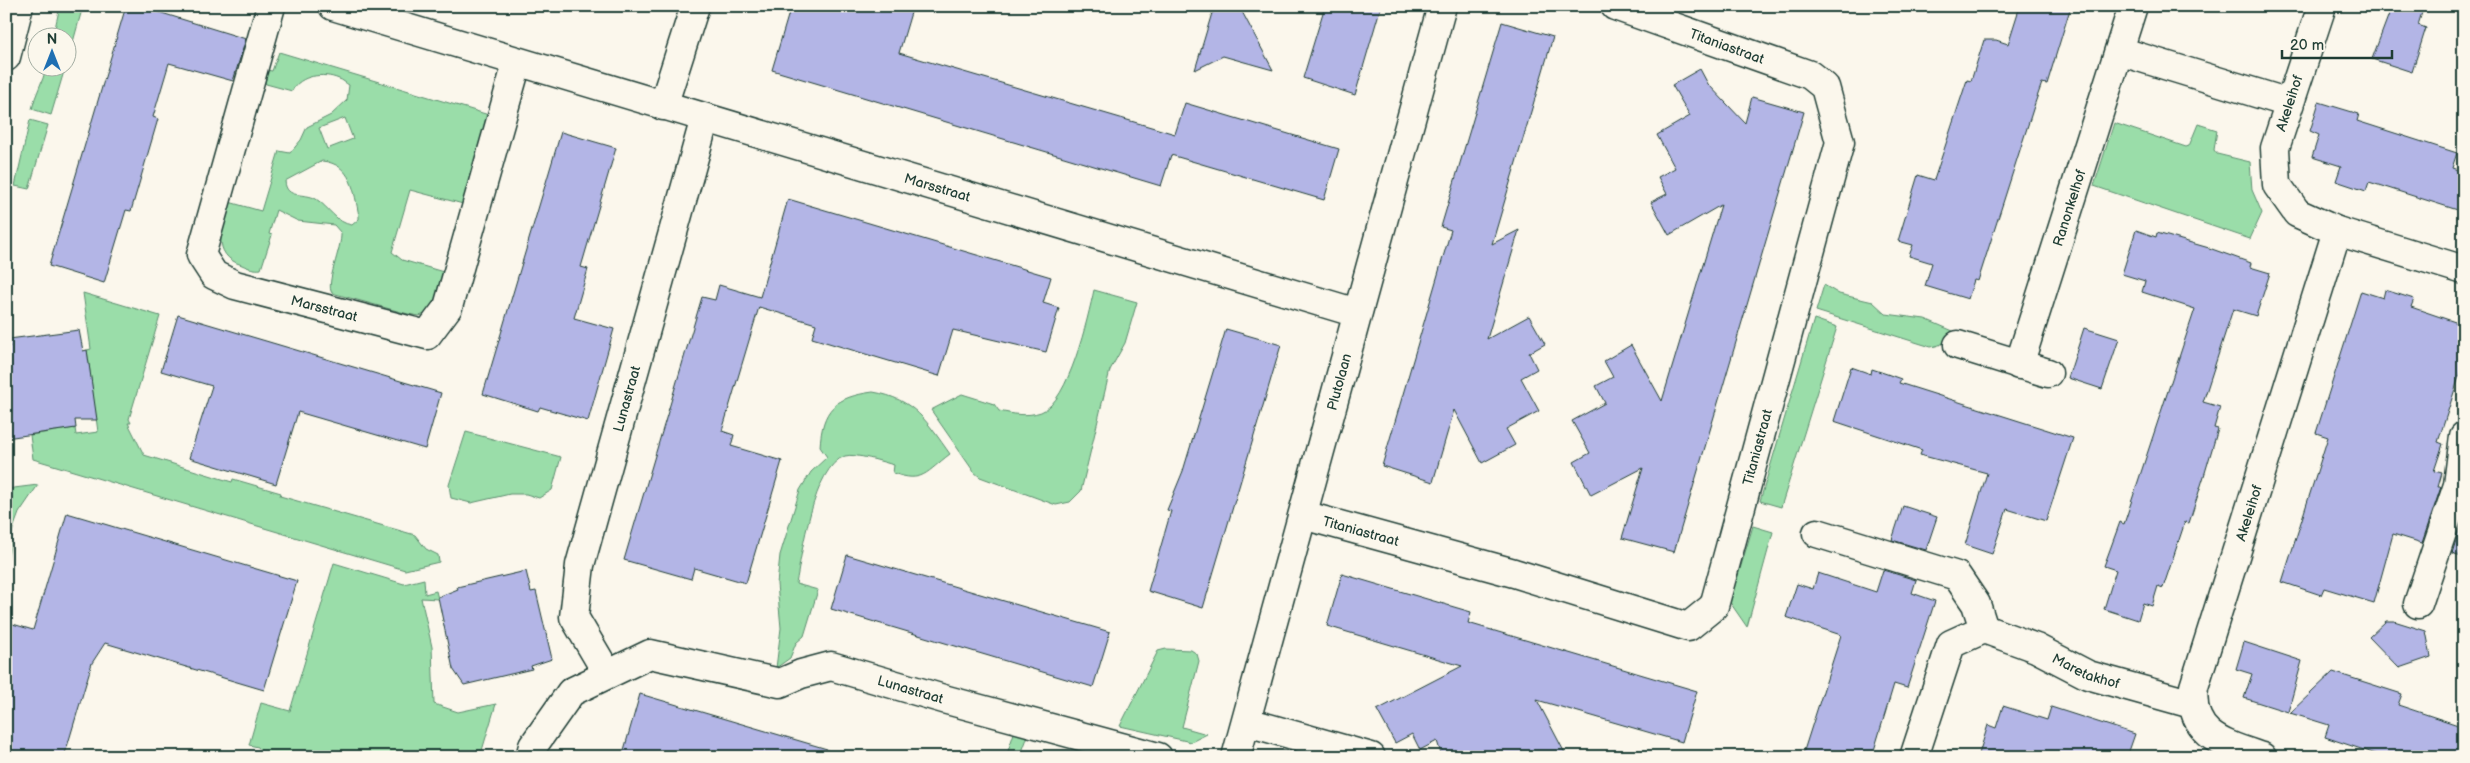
<svg xmlns="http://www.w3.org/2000/svg" width="2470" height="763" font-family="'Balsamiq Sans',sans-serif">
<style>
.green{fill:#9adda9;stroke:#5c8d6e;fill-rule:evenodd}
.building{fill:#b3b5e6;stroke:#1f3d34}
.lines{fill:none;stroke-linecap:round;stroke-linejoin:round}
.street-casing{stroke:#1f3d34;stroke-width:31}
.street{stroke:#fbf7ec;stroke-width:28}
.labels{text-anchor:middle;stroke-width:4;stroke-linejoin:round;paint-order:stroke}
.street-label{font-size:14px;fill:#1f3d34;stroke:#fbf7ec}
</style>
<rect width="100%" height="100%" fill="#fbf7ec"/>
<filter id="ink" filterUnits="userSpaceOnUse"><feTurbulence type="fractalNoise" baseFrequency=".02" numOctaves="2"/><feDisplacementMap in="SourceGraphic" scale="10" xChannelSelector="R" yChannelSelector="G"/><feConvolveMatrix kernelMatrix="1 2 1 2 8 2 1 2 1" color-interpolation-filters="sRGB"/></filter>
<g filter="url(#ink)">
<path class="green" d="M60,6H83L68,60V38L53,37Z
M279,52L489,115L467,205L410,190L392,252L402,260L447,273L448,278L429,313L419,316L408,314L332,293C325,284 342,248 341,233L334,225L298,221L276,210L269,234L272,235L261,269C255,270 248,268 242,265C210,255 222,226 229,202L261,211L279,151L290,153L301,140L307,127L331,115L347,100L349,85C345,83 343,80 339,79C323,72 300,75 292,91L266,84L264,81L267,70L272,71ZM345,118L353,139L327,149L319,128ZM322,161C352,164 354,191 359,216V219L352,225C336,223 329,207 316,199C305,192 286,200 285,181Z
M46,68H65L51,115L32,109C35,94 43,82 46,68Z
M30,120L48,125L29,189L15,186Z
M2114,123L2186,147L2189,146L2198,124L2217,130L2214,150L2217,154L2250,162L2252,190L2262,213L2250,239L2094,186Z
M1824,285L1839,294L1873,302L1886,314L1925,319L1953,331C1949,342 1942,345 1931,347L1816,311Z
M1094,290L1137,302L1125,343L1110,370L1081,491L1070,502L1056,505L980,477L974,472L931,410L962,394L994,404L999,411C1013,414 1026,417 1041,412C1069,402 1088,317 1094,290Z
M83,293L160,316L129,419L131,423H128L144,455L232,482L233,479L281,493L280,496L415,535L426,549L438,555L439,562L405,570L33,459L30,435L75,428L76,435L98,432L87,350L91,349Z
M1814,319L1837,327L1781,507L1760,501Z
M873,392C915,399 927,422 950,454C926,472 923,484 893,473L894,465C883,462 856,453 845,456C813,467 802,553 796,584L818,590L804,636L796,643L790,658L776,668L781,628L777,584L780,555L800,490L811,472L827,457L820,447C822,409 835,397 873,392Z
M466,432L561,457L552,490L539,498L526,494H510L471,503L451,498L449,485Z
M38,485L19,513L13,529L6,569V489Z
M1753,526L1773,532L1747,627L1727,598L1737,579Z
M334,563L404,584L424,579L425,594L436,591L438,599L421,598L432,647L434,704L458,712L496,704L480,757H266L258,747L249,745L261,703L290,711Z
M1166,649L1191,650L1197,654L1199,661L1182,727L1207,734L1191,742L1120,726L1158,651Z
M1015,730L1029,733L1020,757H1006Z"/>
<path class="building" d="M126,6H139L246,39L233,81L169,63L153,117L158,119L131,211L126,210L104,283L49,266Z
M791,6H913L899,53L1175,134L1185,103L1339,149L1324,200L1171,155L1161,186L772,70Z
M1225,6H1239L1273,70L1223,56L1195,70L1212,13Z
M1325,6H1381L1355,95L1303,78Z
M2020,6H2071L2047,84L2042,83L2035,103L1978,281L1974,280L1968,299L1925,286L1932,263L1909,256L1913,245L1898,241L1918,175L1934,180L1967,80L1971,81L1984,40H1996L2008,44Z
M2392,6H2424L2418,25L2426,28L2412,72L2372,59Z
M1502,22L1553,37L1492,244L1519,230L1487,339L1529,316L1545,344L1529,353L1537,369L1521,378L1539,411L1506,429L1515,445L1482,463L1454,410L1433,482L1382,466L1451,230L1441,227Z
M1700,69L1708,84L1745,123L1752,97L1804,112L1674,552L1622,538L1643,468L1591,495L1574,462L1590,453L1572,421L1605,403L1596,386L1613,377L1604,361L1631,345L1662,401L1721,205L1669,235L1651,202L1667,194L1658,177L1675,168L1657,135L1690,116L1672,85Z
M2319,102L2359,114L2357,121L2457,153L2452,168L2464,172V212L2369,182L2366,191L2336,181L2341,166L2312,157L2319,135L2310,131Z
M561,132L616,148L581,267L588,269L574,318L614,329L588,421L540,407L538,411L483,394Z
M788,199L1051,277L1043,303L1059,308L1046,352L953,330L939,376L812,338L816,324L759,307L722,431L734,435L731,446L782,461L746,583L694,568L691,579L624,560L702,297L715,300L719,285L760,297Z
M2136,230L2156,237L2157,233L2209,248L2251,263L2250,267L2270,273L2256,316L2233,309L2203,402L2220,407L2214,428L2218,429L2204,476L2189,523L2185,522L2163,588L2158,586L2152,606L2143,603L2138,620L2104,609L2116,570L2104,566L2120,522L2124,524L2195,309L2142,292L2145,281L2122,274Z
M2385,290L2414,299L2411,307L2464,325V361L2438,442L2443,444L2434,471L2442,473L2438,487H2441L2422,543L2393,534L2374,603L2324,588L2321,595L2282,582L2328,437L2316,433L2361,291L2383,298Z
M178,315L441,393L425,449L298,412L276,484L189,458L212,386L161,371Z
M2084,328L2119,339L2102,389L2068,378Z
M1226,329L1281,345L1203,608L1148,591L1171,511L1167,510L1183,471Z
M79,330L83,351L87,350L97,420H75L76,428L6,438V347H10L9,339Z
M1851,367L1871,374L1872,369L1887,374L1901,379L1899,383L2073,438L2046,521L2007,509L1992,554L1965,545L1987,473L1920,455L1922,450L1834,421Z
M1903,506L1937,517L1926,550L1892,540Z
M67,513L297,581L264,690L105,643L92,663L64,757H6V622L33,630Z
M2461,525L2464,526V557L2452,553Z
M847,555L1110,632L1093,687L831,609Z
M1883,570L1916,580L1912,593L1935,601L1907,688L1894,684L1872,757H1802L1841,635L1786,617L1797,584L1813,589L1818,573L1876,592Z
M526,571L531,592L536,591L552,659L531,666L532,669L464,685L453,669L438,597L458,589L457,587Z
M1342,574L1471,612L1468,623L1697,691L1682,742L1537,700L1567,757H1442L1437,741L1420,750L1412,734L1395,743L1377,710L1462,666L1327,626Z
M2386,621H2394L2426,631L2431,657L2399,668L2369,637Z
M2244,642L2302,661L2288,712L2244,698L2252,674L2236,669Z
M2333,672L2402,694L2398,705L2464,727V757H2385L2325,737L2329,725L2290,713Z
M640,694L827,749L825,757H622Z
M2003,706L2047,720L2051,707L2135,734L2127,757H1978L1988,725L1996,728Z"/>
<g class="lines">
<g class="street-casing">
<g id="street">
<path id="s1" d="M271,6L201,255L214,275L235,285L427,335L448,307L517,63"/>
<path id="s2" d="M333,6L1357,313"/>
<path d="M2322,6L2275,148L2277,185L2297,213L2337,231L2464,270"/>
<path d="M2119,51L2289,103"/>
<path d="M6,57L19,6"/>
<path d="M663,106L695,6"/>
<path d="M1958,345L2048,373"/>
<path id="s3" d="M2019,365L2133,6"/>
<path id="s4" d="M1303,515L1514,573L1688,627L1714,606L1840,142L1825,87L1810,75L1615,6"/>
<path d="M1817,533L1957,576L1976,604L1984,629"/>
<path d="M2418,604L2458,485L2464,436"/>
<path id="s5" d="M607,673L574,617L580,565L705,118"/>
<path d="M1247,722L1371,757"/>
<path id="s6" d="M530,757L533,746L571,692L650,654L780,683L801,674L831,666L947,700L1158,757"/>
<path id="s7" d="M1236,757L1442,6"/>
<path id="s8" d="M1914,757L1951,644L1984,629L2036,648L2088,675L2192,704"/>
<path id="s9" d="M2262,757C2224,744 2188,736 2194,687L2337,231"/>
</g>
</g>
<use href="#street" class="street"/>
</g>
</g>
<g class="labels">
<g class="street-label">
<text transform="translate(1727 46) rotate(20)" y="5">Titaniastraat</text>
<text transform="translate(2289 103) rotate(-72)" y="5">Akeleihof</text>
<text dy="5" stroke="none"><textPath href="#s2" startOffset="631">Marsstraat</textPath></text>
<text dy="5" stroke="none"><textPath href="#s3" startOffset="165">Ranonkelhof</textPath></text>
<text dy="5" stroke="none"><textPath href="#s1" startOffset="398">Marsstraat</textPath></text>
<text dy="5" stroke="none"><textPath href="#s7" startOffset="389">Plutolaan</textPath></text>
<text dy="5" stroke="none"><textPath href="#s5" startOffset="290">Lunastraat</textPath></text>
<text dy="5" stroke="none"><textPath href="#s4" startOffset="599">Titaniastraat</textPath></text>
<text dy="5" stroke="none"><textPath href="#s9" startOffset="292">Akeleihof</textPath></text>
<text dy="5" stroke="none"><textPath href="#s4" startOffset="60">Titaniastraat</textPath></text>
<text dy="5" stroke="none"><textPath href="#s8" startOffset="266">Maretakhof</textPath></text>
<text dy="5" stroke="none"><textPath href="#s6" startOffset="435">Lunastraat</textPath></text>
</g>
</g>
<rect width="2470" height="763" fill="none" stroke="#fbf7ec" stroke-width="25"/>
<rect x="12" y="12" width="2445" height="738" fill="none" stroke="#1f3d34" stroke-width="2" filter="url(#ink)"/>
<g transform="translate(52 52)"><circle r="24" fill="#fbf7ec" stroke="#a3ada2"/>
<path d="M0-4L9 19L0 12L-9 19Z" fill="#1f6fb2"/>
<text y="-8" font-size="14" font-weight="bold" text-anchor="middle" fill="#1f3d34">N</text>
</g>
<path d="M2282 50v8h110v-8" fill="none" stroke="#1f3d34" stroke-width="2.5"/>
<text x="2290" y="50" font-size="15" fill="#1f3d34" stroke="#fbf7ec" stroke-width="4" paint-order="stroke">20 m</text>
</svg>
